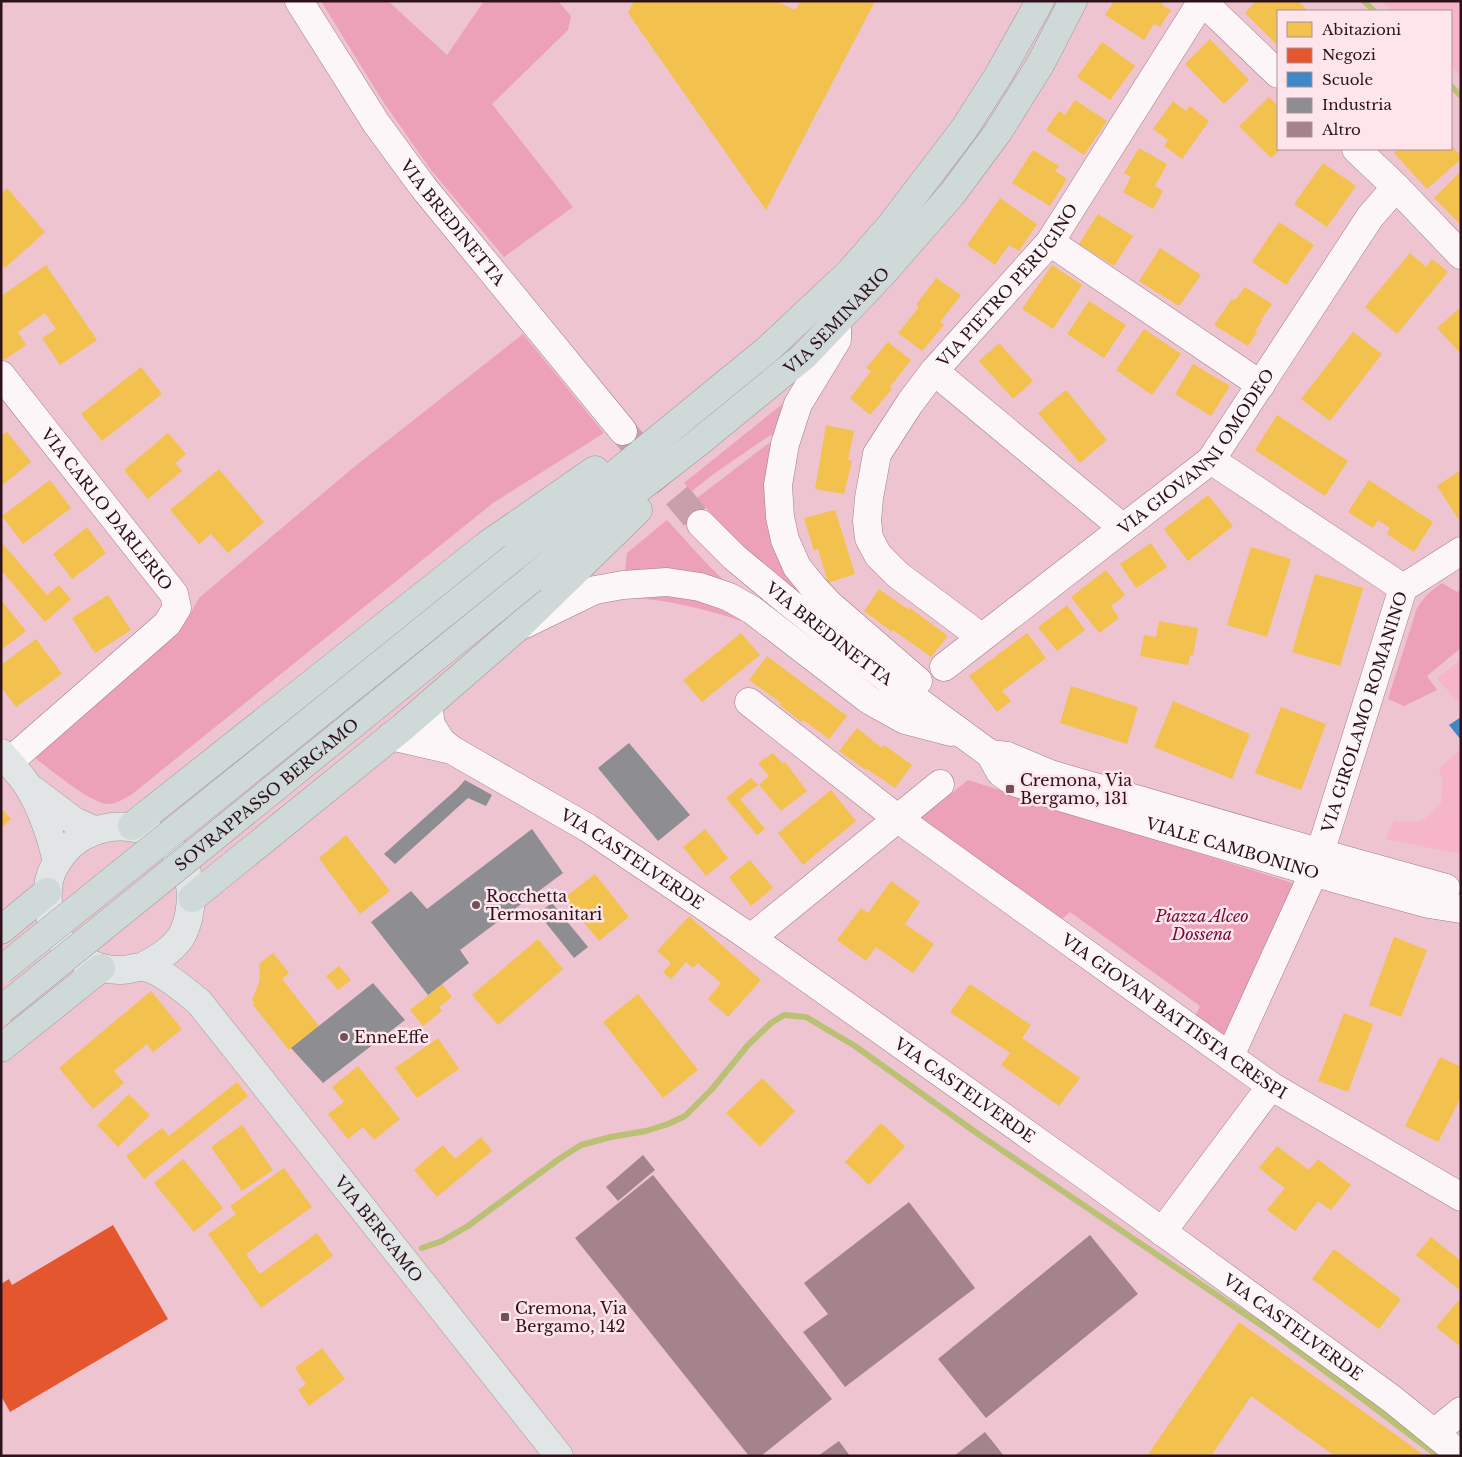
<svg xmlns="http://www.w3.org/2000/svg" width="1462" height="1457" font-family="'Libre Baskerville',serif">
<style>
.built{fill:#f6b5c8}
.green{fill:#eda1b8}
.homes{fill:#f2c14e}
.shops{fill:#e4572e}
.schools{fill:#3f88c5}
.industry{fill:#8d8d92}
.lines{fill:none;stroke-linecap:round;stroke-linejoin:round}
.stream{stroke:#bac074;stroke-width:6}
.building{fill:#a4848a}
.minor-tunnel{stroke:#c8a0ac;stroke-width:28;stroke-dasharray:28 14;stroke-linecap:butt}
.minor-casing{stroke:#9e7f88;stroke-width:29}
.major-casing{stroke:#9e9a9d;stroke-width:29}
.highway-casing{stroke:#9e9a9d;stroke-width:29}
.minor{stroke:#fcf6f8;stroke-width:28}
.major{stroke:#e1e5e5;stroke-width:28}
.highway{stroke:#cfd9d8;stroke-width:28}
.highway-bridge-casing{stroke:#9e9a9d;stroke-width:29;stroke-linecap:butt}
.highway-bridge{stroke:#cfd9d8;stroke-width:28}
.poi-dot{fill:#71505a;stroke:#fde5eb;stroke-width:2}
.labels{text-anchor:middle;stroke-width:5;stroke-linejoin:round;paint-order:stroke}
.street-label{font-size:16px;fill:#2e121b;stroke:#fde5eb}
.poi-label{font-size:16px;fill:#2e121b;stroke:#fde5eb;text-anchor:start}
.park-label{font-size:16px;font-style:italic;fill:#720839;stroke:#fde5eb}
</style>
<rect width="100%" height="100%" fill="#eec4d0"/>
<path class="built" d="M1381,1H1461V76L1451,67V11H1392Z
M1461,660V705L1437,678Z
M1461,750V854L1385,839L1394,821L1415,822L1425,819L1441,804L1443,781L1439,768Z"/>
<path class="green" d="M321,1H388L447,55L484,1H558L571,16L568,30L492,104L573,207L504,257L431,170L382,100Z
M523,334L604,433L493,503L131,795C125,798 116,804 109,804C92,805 50,769 35,758L184,625L199,598L354,467Z
M786,401L776,434L769,436L715,473L692,491L684,483Z
M769,443L773,446L810,603L736,541L697,498Z
M667,520L708,565L728,584L625,573L627,553Z
M1442,583L1457,592L1461,589V648L1427,676L1437,690L1404,706L1388,699L1417,608C1424,597 1431,590 1442,583Z
M668,595L698,600L742,619L741,621C705,609 666,599 628,598Z
M968,780L1296,884L1225,1039L1195,1016L1200,1006L1070,912L1061,920L918,820Z"/>
<path class="homes" d="M634,1H776L795,10L801,1H875L766,210L628,13Z
M1114,1H1164L1162,5L1171,10L1160,27L1154,24L1144,40L1105,15Z
M1256,1H1298L1308,11H1278V46L1245,13Z
M1210,39L1249,80L1224,104L1185,64Z
M1102,42L1135,66L1110,100L1077,77Z
M1269,97L1278,106V149H1281L1271,158L1239,126Z
M1075,100L1107,121L1084,155L1046,130L1059,111L1065,115Z
M1173,101L1186,111L1190,106L1209,121L1182,159L1164,146L1168,140L1153,129Z
M1451,145L1461,156V159L1427,189L1394,153L1399,149H1451Z
M1139,148L1167,164L1155,186L1163,191L1153,209L1123,192L1131,177L1124,173Z
M1033,150L1059,166L1055,171L1067,179L1050,206L1012,183Z
M1323,163L1356,186L1327,227L1294,204Z
M1461,171V225L1434,198Z
M7,188L45,232L5,268L1,263V194Z
M1000,198L1037,224L1019,251L1009,245L995,265L967,245Z
M1098,214L1133,236L1114,266L1079,244Z
M1279,222L1314,245L1286,285L1252,262Z
M1160,248L1201,275L1179,306L1139,281Z
M1410,253L1426,267L1432,259L1448,272L1397,334L1365,307Z
M46,265L97,340L60,365L42,338L56,329L45,313L18,332L26,345L4,360L1,356V296Z
M1052,265L1082,285L1053,329L1022,309Z
M936,278L961,295L940,322L944,325L922,351L898,333L919,307L916,305Z
M1245,287L1272,304L1261,320L1262,321L1255,331L1257,332L1248,346L1214,325L1231,300L1236,299Z
M1089,301L1126,325L1104,358L1067,334Z
M1461,307V354L1437,328Z
M1144,329L1181,354L1152,395L1116,370Z
M1353,332L1382,354L1330,421L1301,399Z
M888,342L911,360L890,387L892,389L870,415L850,398L871,371L866,368Z
M999,343L1033,381L1013,399L979,361Z
M1193,364L1230,386L1211,416L1175,394Z
M141,367L162,394L102,441L81,414Z
M1066,390L1107,440L1080,463L1038,413Z
M1277,415L1348,461L1325,496L1255,450Z
M826,425L854,431L848,460L852,461L844,494L815,489Z
M7,432L31,462L1,486V436Z
M168,433L186,454L175,463L182,471L148,499L124,470Z
M219,469L264,522L228,553L211,534L199,544L170,510Z
M1461,470V523L1437,486Z
M50,480L71,508L23,544L2,516Z
M1369,480L1433,522L1414,552L1387,534L1390,528L1378,520L1373,528L1348,512Z
M1208,495L1233,526L1188,561L1164,529Z
M835,510L855,574L828,583L818,549L814,551L804,518Z
M87,527L106,553L72,579L53,554Z
M1,542L47,595L59,585L71,599L45,622L1,570Z
M1151,543L1167,567L1136,588L1120,564Z
M1251,547L1291,559L1267,637L1227,625Z
M1106,570L1125,595L1111,606L1119,618L1099,633L1071,597Z
M1315,574L1363,588L1340,666L1292,652Z
M879,589L909,610L910,608L948,636L931,657L893,630L892,632L864,611Z
M108,595L131,630L95,653L72,618Z
M1,600L26,631L1,650Z
M1067,605L1085,630L1057,651L1038,627Z
M1159,621L1198,628L1193,656L1190,655L1188,665L1140,656L1144,635L1156,637Z
M741,633L760,655L702,702L683,680Z
M1027,633L1046,658L1002,691L1011,701L997,712L969,676Z
M36,639L62,674L16,707L1,687V665Z
M767,656L847,716L829,739L803,720L801,722L780,705L781,703L749,680Z
M1071,686L1138,707L1127,744L1060,723Z
M1173,701L1250,734L1232,779L1154,747Z
M1281,707L1326,724L1301,790L1255,773Z
M857,728L882,748L884,745L912,765L895,788L867,769L866,770L839,751Z
M773,753L783,764L785,762L807,791L781,811L759,785L769,776L758,763Z
M751,778L758,785L740,799L765,829L757,835L726,798Z
M831,790L856,821L803,865L778,833Z
M1,808L11,819L1,828Z
M705,829L728,858L706,876L683,847Z
M346,835L390,891L360,914L319,858Z
M750,860L773,888L751,906L729,877Z
M595,874L629,917L599,941L564,898Z
M891,881L920,902L905,924L934,944L913,973L876,947L866,961L837,940L861,908L868,913Z
M689,916L761,980L728,1017L708,999L721,983L698,963L693,968L686,962L671,979L663,972L671,963L657,951Z
M1394,937L1427,950L1401,1017L1369,1005Z
M538,939L563,969L498,1025L472,995Z
M273,953L289,973L282,979L319,1026L289,1050L253,1005L255,1004L252,1000L259,983L260,975L259,964Z
M339,966L351,980L338,990L326,976Z
M442,984L452,997L439,1007L442,1011L423,1026L410,1010Z
M970,984L1031,1025L1022,1038L1080,1078L1059,1106L1001,1065L1010,1053L950,1012Z
M151,991L182,1029L153,1052L147,1044L114,1071L124,1083L93,1109L59,1068Z
M638,994L698,1070L663,1098L603,1022Z
M1344,1013L1373,1024L1348,1092L1318,1081Z
M438,1038L459,1069L417,1098L395,1068Z
M1440,1057L1461,1067V1097L1438,1142L1405,1126Z
M358,1066L400,1119L374,1140L363,1127L348,1139L328,1114L344,1102L332,1087Z
M762,1078L795,1111L760,1147L726,1113Z
M237,1082L248,1096L144,1179L126,1156L162,1128L169,1136Z
M129,1094L150,1115L118,1147L97,1125Z
M881,1123L905,1146L869,1185L845,1162Z
M242,1125L273,1170L242,1191L211,1147Z
M481,1137L492,1151L437,1197L414,1170L443,1145L455,1159Z
M1277,1146L1309,1170L1318,1159L1351,1185L1331,1210L1318,1201L1295,1231L1267,1210L1285,1188L1259,1168Z
M183,1159L223,1208L194,1232L154,1183Z
M284,1168L312,1207L246,1254L260,1274L317,1233L333,1256L261,1308L208,1234L236,1214L230,1206Z
M1431,1237L1461,1261V1291L1416,1255Z
M1334,1249L1401,1299L1379,1329L1312,1279Z
M1461,1298V1347L1436,1327Z
M1239,1322L1425,1456H1335L1251,1396L1211,1456H1147Z
M322,1348L345,1379L309,1406L298,1390L306,1384L295,1368Z"/>
<path class="shops" d="M113,1225L168,1319L10,1412L1,1396V1284L9,1279L12,1285Z"/>
<path class="schools" d="M1461,717V740L1449,725Z"/>
<path class="industry" d="M629,743L690,815L658,841L598,768Z
M465,780L492,795L486,806L468,798L395,864L384,854L458,788Z
M532,829L563,873L460,950L469,963L428,995L371,922L411,891L427,909Z
M552,903L588,947L574,958L538,913Z
M373,983L405,1020L323,1083L291,1048Z"/>
<g class="lines">
<path class="stream" d="M1364,1L1374,11
M1451,86L1461,96
M422,1248L442,1241L468,1226L559,1159L581,1145L611,1137L646,1131L668,1124L685,1116L712,1089L748,1045L771,1023L784,1015L806,1017L855,1046L981,1136L1276,1335L1363,1399L1438,1456"/>
</g>
<path class="building" d="M643,1155L655,1170L618,1201L606,1187Z
M653,1175L832,1399L761,1456H749L575,1238Z
M909,1202L975,1288L845,1387L803,1332L828,1314L804,1283Z
M1090,1235L1138,1294L986,1418L938,1359Z
M985,1432L1004,1456H954Z
M839,1441L850,1456H818Z"/>
<g class="lines">
<path class="minor-tunnel" d="M623,431L701,524"/>
<g class="minor-casing">
<g id="minor">
<path id="s1" d="M299,1L376,123L423,187L623,431"/>
<path d="M1356,149L1396,187L1461,255"/>
<path d="M1050,242L1261,385"/>
<path d="M837,321V340L798,404L785,444L778,485L780,517L785,540L797,567L814,588L829,604L918,681"/>
<path d="M934,371L1123,528"/>
<path id="s2" d="M1,375L174,594L177,608L167,624L9,762"/>
<path d="M1211,460L1403,588"/>
<path id="s3" d="M701,524L734,557L787,601L851,652L990,754L1000,772L1014,782L1054,795L1344,881L1429,904L1461,909"/>
<path d="M525,624L595,590L623,585L667,582L700,587L729,597L752,610L869,700L905,720L951,732"/>
<path id="s4" d="M981,637L898,575L878,555L869,538L867,521L869,498L877,454L910,403L934,371L1050,242L1202,1L1278,74"/>
<path id="s5" d="M944,667L1211,460L1370,217L1396,187"/>
<path id="s6" d="M749,702L897,818L1271,1086L1461,1197"/>
<path id="s7" d="M428,705L431,725L441,741L452,750L588,828L751,938L1086,1176L1392,1399L1461,1455"/>
<path d="M391,736L452,750"/>
<path d="M990,754L1007,756L1050,774L1345,860L1446,888"/>
<path d="M751,938L940,784"/>
<path id="s8" d="M1230,1056L1314,872L1403,588L1461,551"/>
<path d="M1162,1232L1271,1086"/>
<path d="M1434,1433L1461,1411"/>
</g>
</g>
<g class="major-casing">
<g id="major">
<path d="M1,753C10,764 20,774 28,786C42,809 51,836 57,862"/>
<path d="M33,790L74,821L94,830"/>
<path id="s9" d="M142,967C157,959 171,951 181,937C186,928 189,918 190,908C199,847 135,806 82,837C67,846 53,863 49,881C45,905 50,931 67,948C81,962 103,971 122,970C129,970 135,967 141,967C159,967 185,991 199,1002L559,1456"/>
</g>
</g>
<g class="highway-casing">
<g id="highway">
<path d="M514,557L768,349L850,272L891,225L964,129L998,76L1040,1"/>
<path id="s10" d="M532,579L628,497L699,442L804,356L883,273L952,194L998,132L1041,63L1073,1"/>
<path d="M132,826L487,545L595,470"/>
<path d="M192,898L403,727L517,628L638,510"/>
<path d="M1,930L47,892"/>
<path d="M1,1048L101,968"/>
</g>
</g>
<use href="#minor" class="minor"/>
<use href="#major" class="major"/>
<use href="#highway" class="highway"/>
<g class="highway-bridge-casing">
<g id="highway-bridge">
<path d="M1,970L514,557"/>
<path id="s11" d="M1,1010L532,579"/>
</g>
</g>
<use href="#highway-bridge" class="highway-bridge"/>
</g>
<g class="poi-dot">
<rect x="1005" y="784" width="10" height="10" rx="2.5"/>
<circle cx="476" cy="905" r="5"/>
<circle cx="344" cy="1037" r="5"/>
<rect x="500" y="1312" width="10" height="10" rx="2.5"/>
</g>
<g class="labels">
<g class="street-label">
<text dy="6" stroke="none"><textPath href="#s1" startOffset="270">VIA BREDINETTA</textPath></text>
<text dy="6" stroke="none"><textPath href="#s4" startOffset="450">VIA PIETRO PERUGINO</textPath></text>
<text dy="6" stroke="none"><textPath href="#s10" startOffset="400">VIA SEMINARIO</textPath></text>
<text dy="6" stroke="none"><textPath href="#s5" startOffset="334">VIA GIOVANNI OMODEO</textPath></text>
<text dy="6" stroke="none"><textPath href="#s2" startOffset="171">VIA CARLO DARLERIO</textPath></text>
<text dy="6" stroke="none"><textPath href="#s3" startOffset="169">VIA BREDINETTA</textPath></text>
<text dy="6" stroke="none"><textPath href="#s8" startOffset="370">VIA GIROLAMO ROMANINO</textPath></text>
<text dy="6" stroke="none"><textPath href="#s11" startOffset="342">SOVRAPPASSO BERGAMO</textPath></text>
<text dy="6" stroke="none"><textPath href="#s3" startOffset="636">VIALE CAMBONINO</textPath></text>
<text dy="6" stroke="none"><textPath href="#s7" startOffset="264">VIA CASTELVERDE</textPath></text>
<text dy="6" stroke="none"><textPath href="#s6" startOffset="529">VIA GIOVAN BATTISTA CRESPI</textPath></text>
<text dy="6" stroke="none"><textPath href="#s7" startOffset="669">VIA CASTELVERDE</textPath></text>
<text dy="6" stroke="none"><textPath href="#s9" startOffset="809">VIA BERGAMO</textPath></text>
<text dy="6" stroke="none"><textPath href="#s7" startOffset="1074">VIA CASTELVERDE</textPath></text>
</g>
<g class="poi-label">
<text x="1020" y="786">Cremona, Via<tspan x="1020" dy="18">Bergamo, 131</tspan></text>
<text x="486" y="902">Rocchetta<tspan x="486" dy="18">Termosanitari</tspan></text>
<text x="354" y="1043">EnneEffe</text>
<text x="515" y="1314">Cremona, Via<tspan x="515" dy="18">Bergamo, 142</tspan></text>
</g>
<g class="park-label">
<text x="1202" y="922">Piazza Alceo<tspan x="1202" dy="18">Dossena</tspan></text>
</g>
</g>
<rect width="1462" height="1457" fill="none" stroke="#2e121b" stroke-width="5"/>
<rect x="1277" y="10" width="175" height="140" fill="#fde5eb" stroke="#aa9198"/>
<rect x="1287" y="22" width="25" height="15" fill="#f2c14e" stroke="#aa9198"/>
<text x="1322" y="35" font-size="15" fill="#2e121b">Abitazioni</text>
<rect x="1287" y="48" width="25" height="15" fill="#e4572e" stroke="#aa9198"/>
<text x="1322" y="60" font-size="15" fill="#2e121b">Negozi</text>
<rect x="1287" y="72" width="25" height="15" fill="#3f88c5" stroke="#aa9198"/>
<text x="1322" y="85" font-size="15" fill="#2e121b">Scuole</text>
<rect x="1287" y="98" width="25" height="15" fill="#8d8d92" stroke="#aa9198"/>
<text x="1322" y="110" font-size="15" fill="#2e121b">Industria</text>
<rect x="1287" y="122" width="25" height="15" fill="#a4848a" stroke="#aa9198"/>
<text x="1322" y="135" font-size="15" fill="#2e121b">Altro</text>
</svg>
